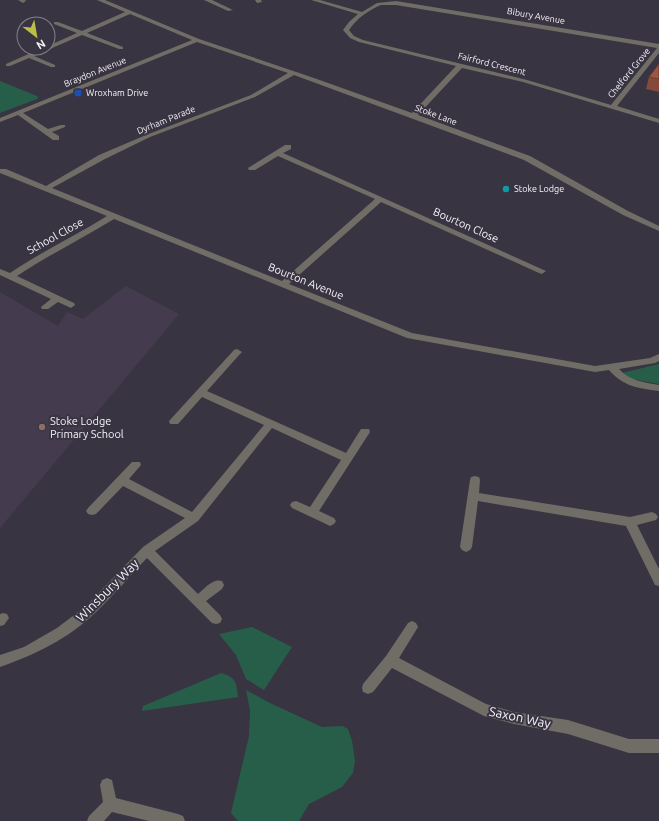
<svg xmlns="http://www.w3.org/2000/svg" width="659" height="821" font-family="Ubuntu,sans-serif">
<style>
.built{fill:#443c4e}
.green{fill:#275e49}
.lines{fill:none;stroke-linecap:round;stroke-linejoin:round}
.minor{fill:#706d66;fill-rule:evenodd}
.wall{fill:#864a3b}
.building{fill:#9c5645;stroke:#6d3c30}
.transit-dot{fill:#1a4fb4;stroke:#393441;stroke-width:1.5}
.culture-dot{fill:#0f9aa8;stroke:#393441;stroke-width:1.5}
.education-dot{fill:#8d6e63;stroke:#393441;stroke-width:1.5}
.labels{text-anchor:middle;stroke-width:4;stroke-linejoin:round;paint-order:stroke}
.far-street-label{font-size:9px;fill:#f5f2fa;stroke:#393441}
.far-poi-label{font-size:9px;fill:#f5f2fa;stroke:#393441;text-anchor:start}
.street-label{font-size:11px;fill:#f5f2fa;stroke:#393441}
.poi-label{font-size:11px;fill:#f5f2fa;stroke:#393441;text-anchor:start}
.near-street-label{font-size:13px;fill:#f5f2fa;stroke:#393441}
</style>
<rect width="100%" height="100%" fill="#393441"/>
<path class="built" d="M126,286L179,314L0,528V292L58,326L67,312L83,319Z"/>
<path class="green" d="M0,81L37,96L38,98L37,99L0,113Z
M659,364V384L626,378L622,373Z
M252,627L292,647L264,690L246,679L236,655L219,634Z
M221,673C237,678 236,682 238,697L142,711L143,706Z
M246,690L270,703L322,727L343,726L348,729L352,741L355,761L353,773L342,787L309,804L299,821H238L231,813L249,736L250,711Z"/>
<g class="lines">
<path class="minor" d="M18,0H25L26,1L23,3Z
M97,0H105L199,39L314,78L412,113L456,66L359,42L350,38L343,30L349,22L358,14L311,0H320L362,12L377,3L396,1L659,44V53L617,106L659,119V123L523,82L462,68L418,115L530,156L628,211L659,226V231L623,215L524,160L294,75L255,97L150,137L105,159L52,188L282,281L375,199L278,156L255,170H249L248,168L285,145H291V149L283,153L546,271L542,274L539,273L381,202L289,284L412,333L595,366L650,358L659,354V361L655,363L619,369C630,381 643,382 659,385V391C638,388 624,387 609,370L595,372L407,338L114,219C82,239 48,255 17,276L74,303L75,305L71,308L58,302L48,309H42L41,307L51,299L0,275V269L10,273C41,252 75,236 107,216L0,173V169H6L46,186L99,155L146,135L251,95L288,73L197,42L23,113L48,129L61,125H65V127L52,132L59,136V140H53L18,115L0,122V118L192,40L130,14L87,33L123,47V49H119L82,35L34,56L55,65V67H51L29,58L10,66H6V64L42,48H48V46L77,33L54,24V22H58L82,31L125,12ZM381,5H396L657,48L611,105L527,80L363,40L354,36L349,30C356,19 369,10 381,5Z
M204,0H212L233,10L228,11Z
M255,0H261L262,2L257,3Z
M237,349L242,352L240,354L207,391L346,453L361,429H369L370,432L319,511L334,518L336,521L334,524L330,526L326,524L292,508L290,505L292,502L296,501L310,507L341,460L272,428L198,521L155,551L198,594C205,588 213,578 222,581L224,585L222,589L206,601L220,615L222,619L220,623L216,624L212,623L147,558C130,576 113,596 95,613C68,639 34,655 0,667V655L24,647L57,628L86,606L143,547L185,518L123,486L96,514L92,515L88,514L86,511L88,508L132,462H140L141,465L129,479L192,512L264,425L202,397L178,424H170L169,421L234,350Z
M475,476L479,477L480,480L479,493L630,517L652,512L656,514L658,517L656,520L637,525L659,569V586L655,585L626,526L478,501L472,547L470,550L466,552L462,550L460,547L470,480L471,477Z
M3,613L7,614L9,618L4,625L0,626V614Z
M412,621L416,623L418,627L399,658L486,704L514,712L568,720L629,739H659V753H629L568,734L514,724L484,716L392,668L373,692L368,694L363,692L362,688L363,684L386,656L408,623Z
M107,778L112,780L116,798L178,814L183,816L185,821H149L112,812L104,821H87L89,816L103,802L100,785L102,780Z"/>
</g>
<path class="wall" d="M659,64V92L646,89L649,77Z"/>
<path class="building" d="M659,64V79L649,77Z"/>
<rect class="transit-dot" x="74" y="89" width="8" height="8" rx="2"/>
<circle class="culture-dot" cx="506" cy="189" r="4"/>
<circle class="education-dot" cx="42" cy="427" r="4"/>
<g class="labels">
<g class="far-street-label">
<text transform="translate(536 16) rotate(10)" y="3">Bibury Avenue</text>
<text transform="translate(492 64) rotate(14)" y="3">Fairford Crescent</text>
<text transform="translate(95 72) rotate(-22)" y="3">Braydon Avenue</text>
<text transform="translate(629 73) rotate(-51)" y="3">Chelford Grove</text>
<text transform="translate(436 115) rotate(20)" y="3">Stoke Lane</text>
<text transform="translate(166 120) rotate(-22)" y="3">Dyrham Parade</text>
</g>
<g class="far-poi-label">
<text x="86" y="96">Wroxham Drive</text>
<text x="514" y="192">Stoke Lodge</text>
</g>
<g class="street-label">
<text transform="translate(466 225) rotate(24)" y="4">Bourton Close</text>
<text transform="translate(55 236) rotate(-29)" y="4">School Close</text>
<text transform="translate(306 281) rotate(22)" y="4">Bourton Avenue</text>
</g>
<g class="poi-label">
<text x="50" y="425">Stoke Lodge<tspan x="50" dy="13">Primary School</tspan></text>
</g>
<g class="near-street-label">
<text transform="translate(107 590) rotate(-45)" y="5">Winsbury Way</text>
<text transform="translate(520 717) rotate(12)" y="5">Saxon Way</text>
</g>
</g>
<g transform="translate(36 36) rotate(149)"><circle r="19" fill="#393441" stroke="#84808b"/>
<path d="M0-3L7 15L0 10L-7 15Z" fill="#bac045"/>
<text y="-6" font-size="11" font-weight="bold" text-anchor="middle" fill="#f5f2fa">N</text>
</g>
</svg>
